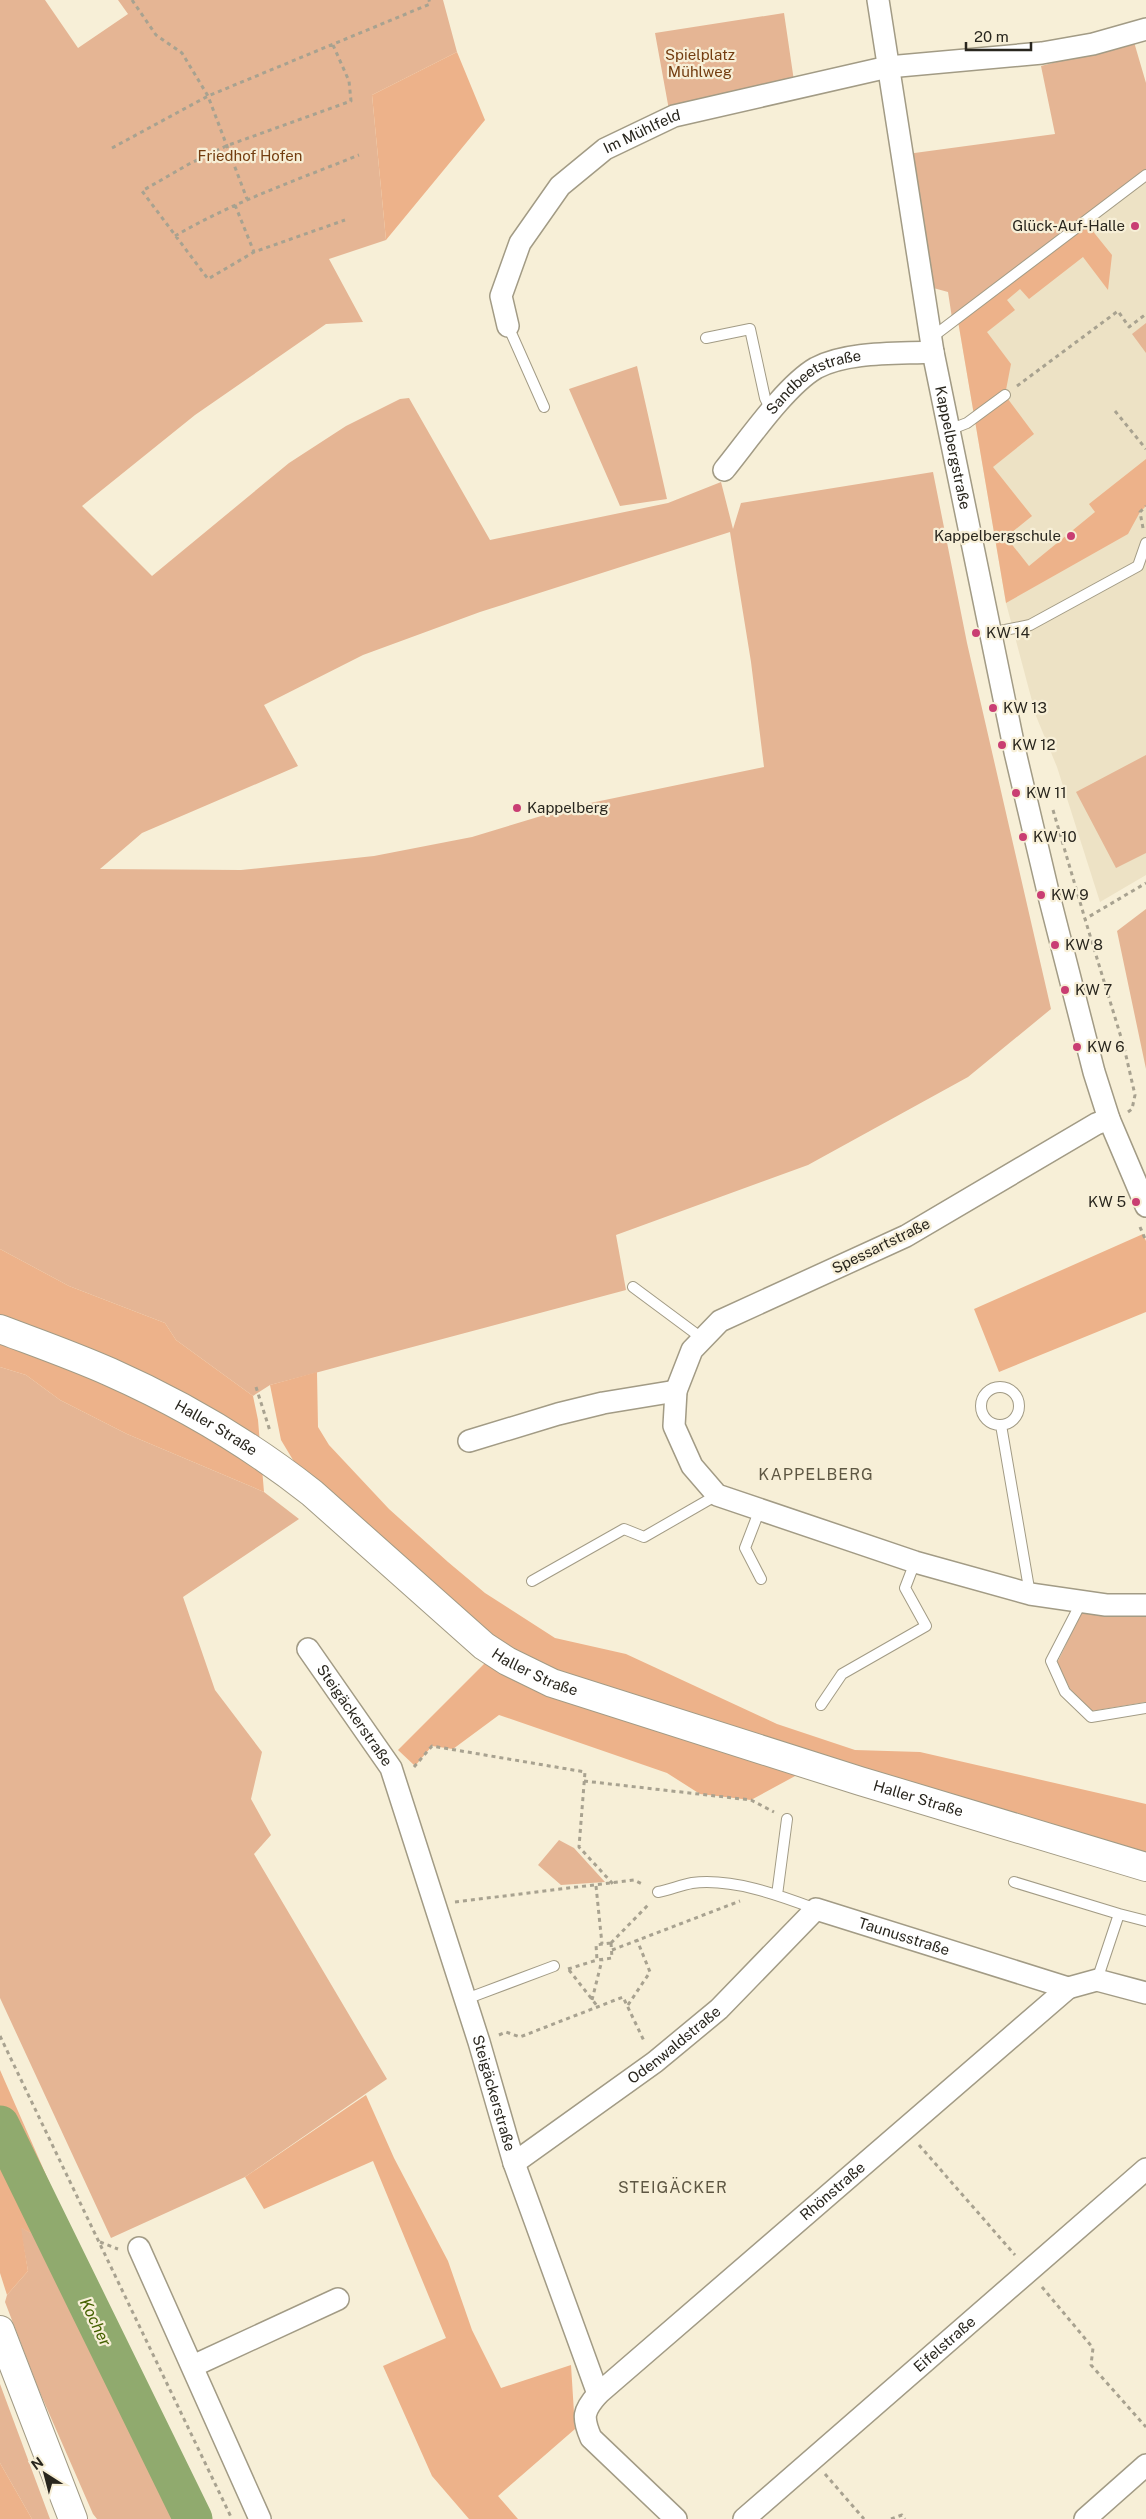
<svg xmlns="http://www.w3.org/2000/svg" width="1146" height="2519" font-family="'Public Sans',sans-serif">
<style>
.built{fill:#ede2c5}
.green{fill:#e5b594;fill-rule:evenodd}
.forest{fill:#edb28a}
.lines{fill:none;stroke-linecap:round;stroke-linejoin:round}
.river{stroke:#90aa6e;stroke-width:39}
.service-casing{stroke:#a29b85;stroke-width:12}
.minor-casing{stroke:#a29b85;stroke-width:24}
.secondary-casing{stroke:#a29b85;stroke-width:30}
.path{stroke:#a8a290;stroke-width:3;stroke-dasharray:4 4;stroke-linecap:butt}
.service{stroke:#fff;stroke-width:10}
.minor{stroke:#fff;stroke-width:21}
.secondary{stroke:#fff;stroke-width:28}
.poi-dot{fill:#c93e73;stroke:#f7efd7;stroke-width:2}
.labels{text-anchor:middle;stroke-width:4.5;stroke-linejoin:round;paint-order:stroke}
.park-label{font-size:15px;fill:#733d10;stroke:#f7efd7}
.street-label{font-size:15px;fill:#29261e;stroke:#f7efd7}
.poi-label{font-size:15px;fill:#29261e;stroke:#f7efd7;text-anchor:start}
.neighbourhood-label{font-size:16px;letter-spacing:1px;fill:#5e5743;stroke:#f7efd7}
.water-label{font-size:16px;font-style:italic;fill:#446101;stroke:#f7efd7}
</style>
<rect width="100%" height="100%" fill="#f7efd7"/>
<path class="built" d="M1146,181V875L1100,902L1057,767L1036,716L1006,603L958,321Z"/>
<path class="green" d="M0,0H45L78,48L128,14L118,0H443L457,52L372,95L386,240L329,259L363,322L326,324L195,415L82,506L152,576L289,463L346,426L400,399L409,398L490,540L668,503L721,482L733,529L741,503L933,472L967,643L1051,1009L968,1077L808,1165L616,1235L626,1290L270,1385L253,1396L176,1340L165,1323L69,1286L0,1249ZM730,532L751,662L764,767L571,807L472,837L374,856L241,870L100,869L142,833L298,766L264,705L363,655L480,612Z
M784,13L794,81L669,110L655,33Z
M1134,42L1146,83V170L952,318L948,292L926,286L907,154L1055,134L1041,66Z
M1146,323V353L1132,334Z
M637,366L667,499L620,506L569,389Z
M1146,755V853L1116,868L1076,792Z
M1146,909V1069L1117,931Z
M0,1367L26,1375L60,1400L127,1434L264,1492L299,1519L183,1597L215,1690L262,1752L251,1799L271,1835L254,1854L387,2079L245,2177L111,2238L0,1998Z
M1084,1608L1146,1610V1702L1092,1711L1070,1689L1057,1663Z
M559,1840L574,1848L605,1882L561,1885L538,1865Z
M20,2227L40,2238L87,2324L176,2519H97L93,2514L38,2388L5,2302L7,2295L28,2271Z
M0,2384L50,2519H32L0,2463Z"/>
<path class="forest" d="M457,52L485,120L386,240L372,95Z
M1087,224L1112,255L1108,290L1083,257L1029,299L1020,289L1007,300L1015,310L987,332L1011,364L1005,395L1034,434L993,467L1032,516L1006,537L1029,566L1095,512L1089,504L1146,459V506L1140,512L1128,534L1006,603L958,321Z
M1143,1234L1146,1241V1312L999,1372L974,1309Z
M0,1249L69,1286L165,1323L176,1340L253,1396L258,1420L264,1492L127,1434L60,1400L26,1375L0,1367Z
M317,1372L318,1427L329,1445L389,1509L448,1562L485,1593L555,1638L626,1654L777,1724L855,1750L920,1752L1146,1804V1858L584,1682L493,1645L305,1480L281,1440L270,1385Z
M488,1660L797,1775L751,1800L700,1794L667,1773L499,1715L453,1749L432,1746L415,1766L398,1750Z
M0,2070L197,2519H193L104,2336L87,2324L40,2238L21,2228L28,2271L7,2295L0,2273Z
M366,2095L394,2158L448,2261L472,2330L501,2388L571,2365L575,2429L498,2496L518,2519H469L432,2476L383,2366L446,2338L373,2161L264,2209L245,2177Z
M0,2463L32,2519H0Z"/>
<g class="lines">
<path class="river" d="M0,2125L193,2519"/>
<g class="service-casing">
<path id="service" d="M508,326L544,407
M706,338L750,329L765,398L771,410
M931,338L1146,175
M949,430L967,423L1005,395
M990,633L1030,625L1138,566L1146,543
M633,1287L703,1339
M981 1406a19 19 0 1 1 38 0a19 19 0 1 1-38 0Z
M1001,1425L1030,1594
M760,1509L745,1548L761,1579
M532,1581L624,1529L644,1537L717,1495
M1082,1601L1051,1661L1065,1692L1091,1717L1146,1708
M821,1705L842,1674L926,1626L905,1588L915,1562
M1014,1882L1119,1914L1097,1980
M658,1892C669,1890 681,1885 692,1883C732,1878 779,1895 816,1909
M777,1895L787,1819
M1119,1914L1146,1921
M466,1999L554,1966"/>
</g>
<g class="minor-casing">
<g id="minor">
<path id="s1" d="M878,0L933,352L1015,752L1049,896L1094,1072L1109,1119L1146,1206"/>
<path id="s2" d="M508,326L501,296L520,243L560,186L605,149L674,116L888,67L1042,53L1093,44L1146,29"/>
<path id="s3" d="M724,470C747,442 785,386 816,368C848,351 898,354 933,352"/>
<path d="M1109,1119L1096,1124L906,1236L720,1321L692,1350L676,1391L674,1426L692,1466L717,1495L915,1562L1030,1594L1106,1605H1146"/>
<path d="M469,1441L558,1414L603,1403L676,1391"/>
<path id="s4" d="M308,1649L391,1768L479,2042L514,2163L598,2394C583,2411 582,2417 591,2438L676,2519"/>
<path id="s5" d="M514,2163L655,2062L719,2009L816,1909L1068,1988L1097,1980L1146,1993"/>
<path d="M139,2248L260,2519"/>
<path d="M193,2366L338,2299"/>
<path id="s6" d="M598,2394L1068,1988"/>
<path id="s7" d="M744,2519L1146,2169"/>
<path d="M1085,2519L1146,2465"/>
</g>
</g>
<g class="secondary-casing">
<g id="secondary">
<path id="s8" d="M0,1329C37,1343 74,1356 110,1372C182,1404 250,1444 312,1493L484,1646L507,1661L552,1683L860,1781L1146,1867"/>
<path d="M0,2330L73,2519"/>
</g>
</g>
<path class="path" d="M132,0L156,35L182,53L208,96L247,199
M333,45L349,81L351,101L226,146L189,164L142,191L208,279L254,252L345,220
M112,148L208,96L430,4L429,0
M235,205L254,252
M175,236C233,202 297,180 359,155
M1017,386L1118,311L1129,327L1146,314
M1115,411L1146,449
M1143,528L1140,512L1146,506
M1053,810L1085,919
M1128,1112L1132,1109L1135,1095L1124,1047L1085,919L1146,883
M1140,1227L1146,1241
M256,1387L270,1431
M414,1767L432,1746L585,1772L579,1847L613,1884
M584,1781L751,1800L774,1812
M596,1886L602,1944
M455,1902L634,1880L644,1885
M611,1943L649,1904
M611,1943L612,1958L597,1960L596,1945Z
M612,1950L740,1901
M568,1969L597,1960
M569,1970L598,2007
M592,2000L602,1960
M628,2005L650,1972L637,1940
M499,2035L506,2032L520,2037L623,1997L645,2043
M0,2036L232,2519
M919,2145L1015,2255
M100,2242L118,2249
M1042,2287L1093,2348L1091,2365L1146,2427
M825,2474L864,2519
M891,2519L902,2515L905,2519"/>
<use href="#service" class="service"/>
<use href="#minor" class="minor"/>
<use href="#secondary" class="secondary"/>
</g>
<g class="poi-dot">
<circle cx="1135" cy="226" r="5"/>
<circle cx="1071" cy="536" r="5"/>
<circle cx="976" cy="633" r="5"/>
<circle cx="993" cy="708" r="5"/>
<circle cx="1002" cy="745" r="5"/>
<circle cx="1016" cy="793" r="5"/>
<circle cx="517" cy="808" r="5"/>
<circle cx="1023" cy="837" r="5"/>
<circle cx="1041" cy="895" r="5"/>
<circle cx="1055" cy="945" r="5"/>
<circle cx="1065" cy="990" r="5"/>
<circle cx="1077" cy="1047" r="5"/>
<circle cx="1136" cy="1202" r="5"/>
</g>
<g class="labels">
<g class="park-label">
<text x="700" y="60">Spielplatz<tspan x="700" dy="17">Mühlweg</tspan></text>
<text x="250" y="161">Friedhof Hofen</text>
</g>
<g class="street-label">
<text dy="5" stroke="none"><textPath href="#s2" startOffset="256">Im Mühlfeld</textPath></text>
<text dy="5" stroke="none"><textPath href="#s3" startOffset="129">Sandbeetstraße</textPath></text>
<text dy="5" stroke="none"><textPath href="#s1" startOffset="454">Kappelbergstraße</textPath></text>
<text transform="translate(881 1246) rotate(-26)" y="5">Spessartstraße</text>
<text dy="5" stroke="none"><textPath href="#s8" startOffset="238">Haller Straße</textPath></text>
<text dy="5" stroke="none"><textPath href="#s8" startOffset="642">Haller Straße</textPath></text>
<text dy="5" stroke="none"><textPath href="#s4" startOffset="81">Steigäckerstraße</textPath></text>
<text dy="5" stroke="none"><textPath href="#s8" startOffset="1046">Haller Straße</textPath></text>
<text dy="5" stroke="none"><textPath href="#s5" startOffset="488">Taunusstraße</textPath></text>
<text dy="5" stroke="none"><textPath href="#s5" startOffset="199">Odenwaldstraße</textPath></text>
<text dy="5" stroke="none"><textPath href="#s4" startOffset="486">Steigäckerstraße</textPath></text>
<text dy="5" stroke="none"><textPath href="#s6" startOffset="310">Rhönstraße</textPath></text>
<text dy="5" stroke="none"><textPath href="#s7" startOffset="266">Eifelstraße</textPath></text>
</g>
<g class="poi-label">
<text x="1125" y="231" text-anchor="end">Glück-Auf-Halle</text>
<text x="1061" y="541" text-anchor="end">Kappelbergschule</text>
<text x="986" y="638">KW 14</text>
<text x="1003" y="713">KW 13</text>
<text x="1012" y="750">KW 12</text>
<text x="1026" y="798">KW 11</text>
<text x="527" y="813">Kappelberg</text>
<text x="1033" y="842">KW 10</text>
<text x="1051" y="900">KW 9</text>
<text x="1065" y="950">KW 8</text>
<text x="1075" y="995">KW 7</text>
<text x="1087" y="1052">KW 6</text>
<text x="1126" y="1207" text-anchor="end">KW 5</text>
</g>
<g class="neighbourhood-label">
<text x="816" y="1480">KAPPELBERG</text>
<text x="673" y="2193">STEIGÄCKER</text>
</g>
<g class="water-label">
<text transform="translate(96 2322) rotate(64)" y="6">Kocher</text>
</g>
</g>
<g transform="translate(45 2474) rotate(324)" stroke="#f7efd7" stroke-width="4" paint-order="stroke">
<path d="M0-4L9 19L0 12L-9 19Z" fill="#29261e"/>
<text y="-8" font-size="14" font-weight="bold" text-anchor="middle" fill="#29261e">N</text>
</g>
<path d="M966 42v8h65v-8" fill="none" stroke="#29261e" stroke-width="2.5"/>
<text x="974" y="42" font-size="15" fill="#29261e" stroke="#f7efd7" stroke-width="4" paint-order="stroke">20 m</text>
</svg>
